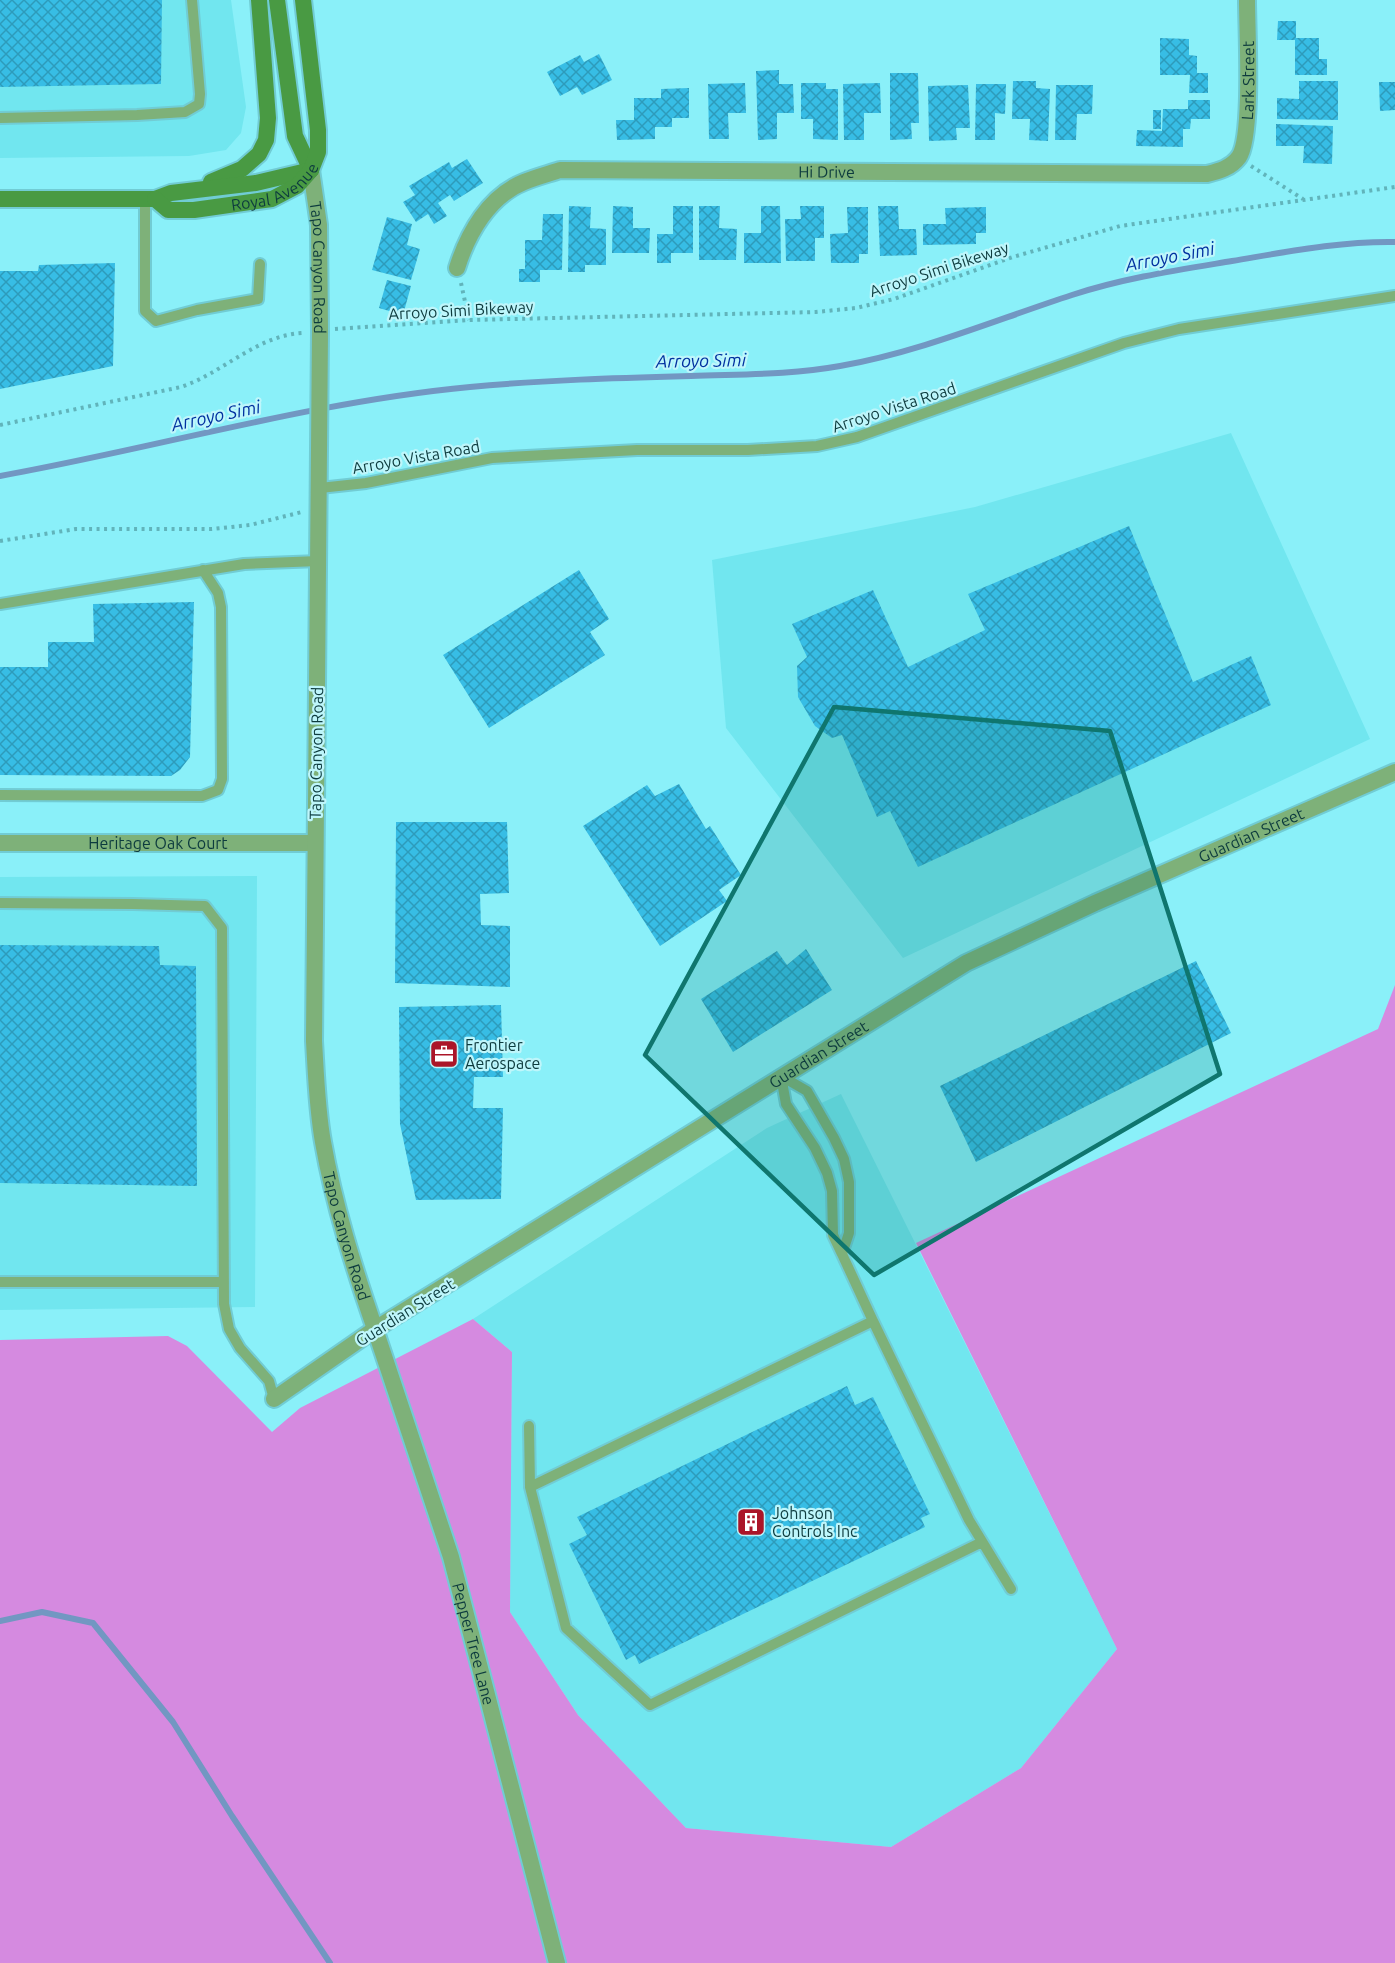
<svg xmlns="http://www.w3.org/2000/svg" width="1395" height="1963" font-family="Ubuntu,sans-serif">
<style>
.built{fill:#71e6ef}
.green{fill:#d58ae0}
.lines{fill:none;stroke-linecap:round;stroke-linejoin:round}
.stream{stroke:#7297c2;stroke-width:6}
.building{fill:url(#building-cross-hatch)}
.service-casing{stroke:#71ccd4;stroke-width:14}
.minor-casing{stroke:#71ccd4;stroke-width:20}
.tertiary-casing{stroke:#71ccd4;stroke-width:20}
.secondary-casing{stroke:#71ccd4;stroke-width:20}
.path{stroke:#61b4bb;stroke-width:4;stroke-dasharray:3 4.5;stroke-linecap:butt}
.service{stroke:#7eb179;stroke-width:10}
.minor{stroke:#7eb179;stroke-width:16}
.tertiary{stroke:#7eb179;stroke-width:16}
.secondary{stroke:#499a43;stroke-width:16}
.marked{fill:#0f766e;fill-opacity:0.2;stroke:#0f766e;stroke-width:4.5;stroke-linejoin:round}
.labels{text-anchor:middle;stroke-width:4.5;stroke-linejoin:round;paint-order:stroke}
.street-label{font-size:16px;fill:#0d3b3e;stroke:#bef6fb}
.poi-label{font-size:16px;fill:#0d3b3e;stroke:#bef6fb;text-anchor:start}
.water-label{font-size:18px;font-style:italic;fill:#0031a0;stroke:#bef6fb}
</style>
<defs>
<pattern id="building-cross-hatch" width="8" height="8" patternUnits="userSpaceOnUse" patternTransform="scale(1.5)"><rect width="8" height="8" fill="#37bde5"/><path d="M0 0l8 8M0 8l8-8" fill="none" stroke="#2d9bbb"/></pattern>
</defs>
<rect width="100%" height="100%" fill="#8af0f9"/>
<path class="built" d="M0,0H231L246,107L241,133L226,150L189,156L0,158Z
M1231,433L1370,739L903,958L726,728L712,560L975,507Z
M257,876L255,1307L0,1310V877Z
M841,1094L1117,1649L1021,1768L891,1847L686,1828L578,1715L510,1612L512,1352L473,1319L767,1128Z"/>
<path class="green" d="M1395,985V1963H0V1340L168,1336L187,1346L272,1432L300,1408L473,1319L512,1352L510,1612L578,1715L686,1828L891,1847L1021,1768L1117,1649L916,1243L1378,1029Z"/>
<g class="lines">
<path class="stream" d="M0,476C156,448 311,402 470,387C543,380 617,378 691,376C741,374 790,375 840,366C920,352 995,320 1072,295C1124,278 1178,270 1232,261C1286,252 1340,241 1395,242
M0,1621L42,1612L93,1623L173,1722L232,1816L330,1963"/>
</g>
<path class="building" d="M0,0H162L161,84L0,87Z
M1278,21H1296V38H1319V59H1327V75H1295V40H1277Z
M1160,38L1189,39V55L1197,56V73H1208V93H1189L1190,75H1160Z
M599,54L612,80L582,95L577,87L560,96L547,72L580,55L584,62Z
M779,70V84H793L794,113H777V139L758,140L756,71Z
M890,73H918L919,123H911L912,139L890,140Z
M1013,81H1036V88L1050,89L1048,141L1029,140L1030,119H1012Z
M1299,81H1338V120L1277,119V98L1299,99Z
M1379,82H1395V110L1380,111Z
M745,83L746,113H728L729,139H709L708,84Z
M801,83H826V89H838V140L813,139V119H801Z
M880,83L881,113H864V140H844L843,84Z
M976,84H1006L1005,114L995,113V140H975Z
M968,85L970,128H956L957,140L929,141L928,86Z
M1056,85H1093L1092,114H1077L1076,140H1055Z
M689,88V118H672V127H655V139L617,140L616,120H634V98H661V89Z
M1188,100H1210V119H1191L1190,129H1183V147L1136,146L1137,130L1162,131L1163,109H1188Z
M1153,110H1161V129H1153Z
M1276,124L1333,126L1332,164L1303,163L1304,146H1276Z
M467,159L483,183L454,201L450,195L438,203L447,216L434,224L428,214L416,222L403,202L415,195L409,186L449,162L452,168Z
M569,206L591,207L590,228L606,229V265H585V272H568Z
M613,206L633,207V228H650L649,253H612Z
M673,206H693V253H671V263H657V234H673Z
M699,206H720L719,228L737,229L736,260H699Z
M761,206H780L781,263H744V233H761Z
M800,206H824V238H815V261H786L785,219H801Z
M878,206H898L899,229H916L917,255L880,256Z
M847,207H868V254H859V263H831L830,234L848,233Z
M986,207V233H976V244L923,245V224H946L945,208Z
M543,214H563L562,270H540V282H519V269H525V240H542Z
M387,217L412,224L407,245L420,249L411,280L372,270Z
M115,263L113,366L0,389V271H38L39,265Z
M387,280L411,286L403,315L379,308Z
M1129,526L1193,682L1251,656L1271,705L918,867L890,811L877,817L842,735L832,738L815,726L798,697L797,666L807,657L792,624L873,590L908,667L985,630L968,594Z
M579,570L609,619L590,632L605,655L489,728L443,655Z
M194,602L190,757L180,770L171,776L0,775V667H48V642H94L93,604Z
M679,784L706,829L710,826L741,875L719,890L727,901L660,946L583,826L647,785L655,796Z
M396,822H507L509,893L480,894L481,925L510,926V987L395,983Z
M0,945L159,946L160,965L196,966L197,1186L0,1183Z
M806,949L832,990L733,1052L701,999L777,951L787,965Z
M1196,961L1231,1033L976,1162L940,1086Z
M501,1005L503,1077H474L473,1108H503L501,1199L416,1200L400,1124L399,1007Z
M847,1386L855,1405L873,1397L930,1514L921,1518L925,1527L639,1664L635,1655L626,1660L569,1544L587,1535L577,1517Z"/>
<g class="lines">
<g class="service-casing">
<path id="service" d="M0,118L137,115L185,112L199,104L200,94L192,0
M145,199V311L156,321L197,310L258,299L260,264
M320,488L366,483L492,458L637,450H748L817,446L857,437L1124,343L1179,329L1395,296
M0,604L244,564L319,561
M0,795L202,796L218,790L222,779L221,607L218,593L203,570
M0,903L133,904L205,906L222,928L224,1304L229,1329L240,1348L269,1381L274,1399
M781,1076L807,1091L834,1138L844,1159L849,1182V1233L842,1254L833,1235L832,1191L827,1173L815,1148L786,1104Z
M0,1282H223
M873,1321L969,1520L1011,1589
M529,1426L530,1487L873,1321L842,1254
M530,1487L566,1628L650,1705L982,1542"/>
</g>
<g class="minor-casing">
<g id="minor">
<path id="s1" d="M457,268C468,233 489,196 524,182C536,177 548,174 560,170L1207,174C1219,171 1231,168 1239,157C1253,136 1247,31 1247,0"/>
<path id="s2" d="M0,843H315"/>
<path id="s3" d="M274,1399L375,1329L451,1557L557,1963"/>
</g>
</g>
<g class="tertiary-casing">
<g id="tertiary">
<path id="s4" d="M311,170L319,225L320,331L314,1041C316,1074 317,1109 323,1142C334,1205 354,1268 375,1329L966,963L1095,903L1395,772"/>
</g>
</g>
<g class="secondary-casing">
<g id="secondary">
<path d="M277,0L295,136L311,170"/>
<path d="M211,182L242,169L259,154L266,140L268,118L259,0"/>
<path d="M0,199H155L171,193L256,183L311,170"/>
<path id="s5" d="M155,199L168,210H194L272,199L297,186L311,170L318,152V130L303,0"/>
</g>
</g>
<path class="path" d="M1251,166L1303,199
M461,283L469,320
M335,329L469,320L816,312L856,308L894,299L1013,257L1120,226L1395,187
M0,425L181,387C223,373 257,335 303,333
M0,541L76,529H212L250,525L302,512"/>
<use href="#service" class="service"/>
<use href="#minor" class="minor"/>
<use href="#tertiary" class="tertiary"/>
<use href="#secondary" class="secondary"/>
</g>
<path class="marked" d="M834,707L1110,731L1220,1074L874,1275L645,1055Z"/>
<defs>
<g id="office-square" transform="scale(1.5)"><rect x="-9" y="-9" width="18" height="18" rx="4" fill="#ab1528" stroke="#bef6fb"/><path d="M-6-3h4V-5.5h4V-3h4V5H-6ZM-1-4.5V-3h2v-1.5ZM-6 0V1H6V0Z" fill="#fff"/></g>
<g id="building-square" transform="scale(1.5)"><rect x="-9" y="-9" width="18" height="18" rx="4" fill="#ab1528" stroke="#bef6fb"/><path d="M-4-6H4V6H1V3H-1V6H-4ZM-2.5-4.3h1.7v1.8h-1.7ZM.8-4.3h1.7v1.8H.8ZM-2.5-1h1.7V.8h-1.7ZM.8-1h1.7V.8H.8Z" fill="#fff"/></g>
</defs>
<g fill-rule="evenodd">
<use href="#office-square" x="444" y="1054"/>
<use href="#building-square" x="751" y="1522"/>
</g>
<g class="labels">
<g class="street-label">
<text dy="6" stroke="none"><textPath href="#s1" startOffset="912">Lark Street</textPath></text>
<text dy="6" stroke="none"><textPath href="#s1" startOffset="417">Hi Drive</textPath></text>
<text dy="6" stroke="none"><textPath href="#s5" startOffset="129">Royal Avenue</textPath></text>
<text dy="6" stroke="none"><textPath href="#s4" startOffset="98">Tapo Canyon Road</textPath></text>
<text transform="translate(939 269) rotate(-18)" y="6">Arroyo Simi Bikeway</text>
<text transform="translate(461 310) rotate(-3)" y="6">Arroyo Simi Bikeway</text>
<text transform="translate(894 407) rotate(-18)" y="6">Arroyo Vista Road</text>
<text transform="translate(416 457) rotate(-10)" y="6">Arroyo Vista Road</text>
<text transform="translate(316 753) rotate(-89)" y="6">Tapo Canyon Road</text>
<text dy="6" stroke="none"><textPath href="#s4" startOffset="2175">Guardian Street</textPath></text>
<text dy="6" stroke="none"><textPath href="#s2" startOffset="158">Heritage Oak Court</textPath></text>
<text dy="6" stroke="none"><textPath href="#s4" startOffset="1689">Guardian Street</textPath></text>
<text dy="6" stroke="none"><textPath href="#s4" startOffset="1070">Tapo Canyon Road</textPath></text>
<text transform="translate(405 1312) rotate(-32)" y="6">Guardian Street</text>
<text dy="6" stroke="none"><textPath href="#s3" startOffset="453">Pepper Tree Lane</textPath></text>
</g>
<g class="poi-label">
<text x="465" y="1051">Frontier<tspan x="465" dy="18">Aerospace</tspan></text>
<text x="772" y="1519">Johnson<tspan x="772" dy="18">Controls Inc</tspan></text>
</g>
<g class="water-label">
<text transform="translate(1170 257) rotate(-11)" y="6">Arroyo Simi</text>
<text transform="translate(701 361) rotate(-1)" y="6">Arroyo Simi</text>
<text transform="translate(216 416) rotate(-12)" y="6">Arroyo Simi</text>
</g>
</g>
</svg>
